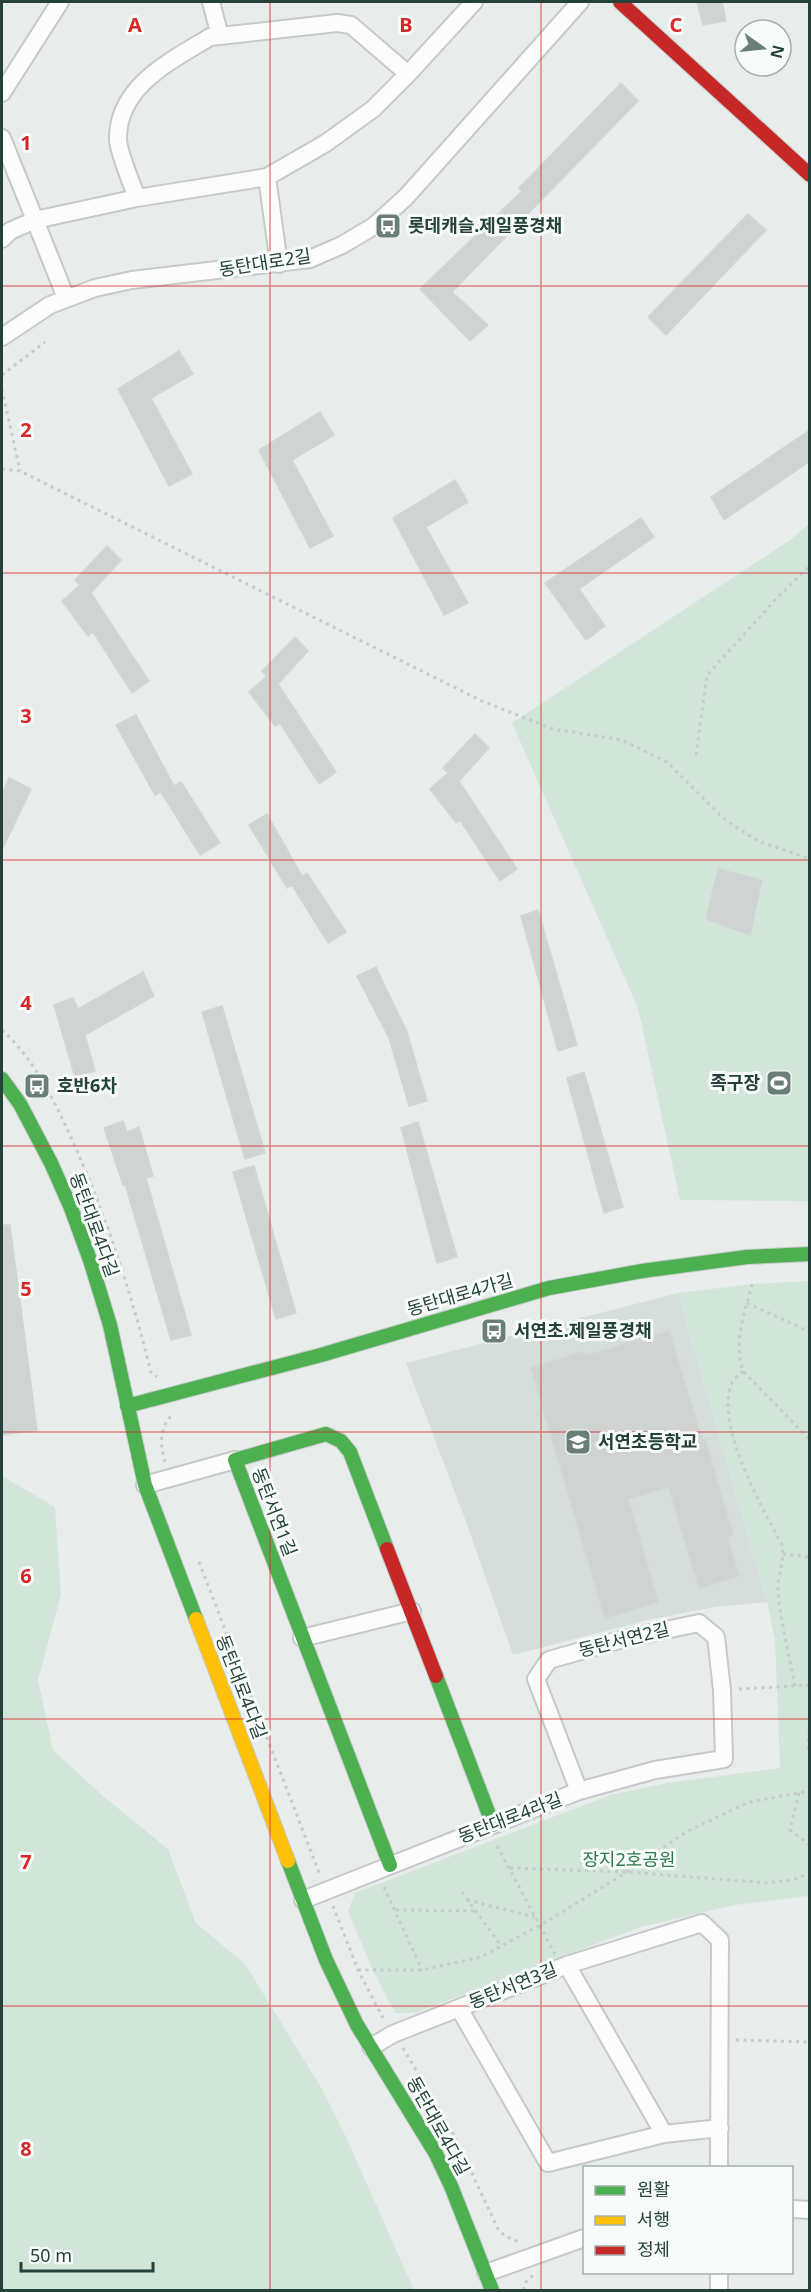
<svg xmlns="http://www.w3.org/2000/svg" width="811" height="2292" font-family="'Noto Sans','Noto Sans KR',sans-serif">
<style>
.built{fill:#d6dedb}
.green{fill:#d1e6d8}
.building{fill:#cfd4d2;stroke:#d1d6d4;stroke-width:1.5}
.lines{fill:none;stroke-linecap:round;stroke-linejoin:round}
.street-casing{stroke:#c5cac8;stroke-width:20}
.fast-casing{stroke:#c3cbc8;stroke-width:16}
.slow-casing{stroke:#c3cbc8;stroke-width:16}
.jam-casing{stroke:#c3cbc8;stroke-width:16}
.path{stroke:#c3ccca;stroke-width:3;stroke-dasharray:3 4.5;stroke-linecap:butt}
.street{stroke:#fcfcfc;stroke-width:16}
.fast{stroke:#4caf50;stroke-width:14}
.slow{stroke:#ffc107;stroke-width:14}
.jam{stroke:#c62828;stroke-width:14}
.grid{fill:none;stroke:#d62828;stroke-width:1.5;stroke-opacity:0.55}
.labels{text-anchor:middle;stroke-width:6;stroke-linejoin:round;paint-order:stroke}
.poi-label{font-size:18px;font-weight:bold;fill:#24423a;stroke:#f7fbf9;text-anchor:start}
.street-label{font-size:18px;fill:#24423a;stroke:#f7fbf9}
.park-label{font-size:18px;fill:#2d7a4b;stroke:#f7fbf9}
.grid-label{font-size:20px;text-anchor:middle;font-weight:bold;fill:#d62828;stroke:#f7fbf9;stroke-width:6;stroke-linejoin:round;paint-order:stroke}
</style>
<rect width="100%" height="100%" fill="#e8edeb"/>
<path class="built" d="M678,1293L767,1602L715,1607L648,1620L513,1655L466,1522L406,1363Z"/>
<path class="green" d="M809,524V1201L680,1200L638,1008L512,723L790,540Z
M809,1281V1896L735,1905L641,1927L415,2013H395L373,1971L348,1911L355,1893L610,1795L667,1783L780,1768L775,1640L767,1602L678,1293L752,1284Z
M2,1476L55,1507L61,1595L38,1680L53,1750L103,1796L168,1849L196,1923L245,1964L322,2089L347,2139L414,2290H2V1791L3,1789L2,1759Z"/>
<path class="building" d="M697,2H722L726,21L703,25Z
M621,83L638,101L452,292L488,325L470,341L420,289L522,191L519,188Z
M748,214L766,230L666,335L648,317Z
M179,351L193,374L151,398L192,474L169,486L118,389Z
M320,412L334,435L292,460L333,536L310,548L259,450Z
M810,430V461L724,520L711,497Z
M455,480L468,502L426,527L468,603L444,615L393,518Z
M641,518L654,537L579,589L605,626L586,640L545,583Z
M107,546L121,560L91,593L149,681L132,693L93,632L88,636L62,601L80,585L75,580Z
M295,637L308,651L278,684L336,772L319,784L280,723L275,726L249,692L267,676L262,671Z
M136,715L174,786L181,782L220,843L200,855L161,792L155,795L116,725Z
M475,734L489,748L459,781L517,869L500,881L460,820L456,823L430,789L448,773L443,768Z
M9,778L31,789L2,850V794Z
M267,814L302,876L307,873L346,932L328,943L292,885L287,888L249,825Z
M718,869L762,880L750,935L706,919Z
M538,910L577,1045L558,1051L521,916Z
M376,967L407,1032L427,1101L409,1106L389,1038L357,976Z
M143,972L154,996L85,1035L95,1071L75,1077L54,1005L73,998L78,1009Z
M222,1006L265,1153L245,1159L202,1012Z
M584,1072L623,1207L604,1213L567,1078Z
M123,1121L127,1132L139,1127L153,1176L146,1178L191,1335L171,1340L125,1184L123,1185L104,1128Z
M418,1122L457,1257L437,1263L401,1128Z
M254,1166L296,1313L276,1319L233,1172Z
M2,1225H10L37,1430L2,1435Z
M669,1331L702,1440L705,1439L733,1535L727,1536L739,1576L699,1588L669,1487L628,1499L658,1602L605,1618L531,1368L583,1352L585,1356Z"/>
<g class="lines">
<g class="street-casing">
<path id="street" d="M220,36L337,23L351,25L408,74L373,109L326,143L267,177
M408,74L474,2
M2,93L60,2
M2,138L35,220L137,198L267,177L279,264
M137,198C132,184 119,154 118,140C117,86 171,61 210,37L220,36L211,2
M2,239L10,231L35,220L66,298
M2,337L50,305L95,288L132,280L310,259L342,245L374,226L406,197L580,2
M145,1485L235,1460
M302,1638L412,1611
M303,1900L579,1791L655,1770L724,1759L722,1690L716,1637L699,1623L623,1639L549,1660L536,1679L579,1791
M567,1965L664,2134
M371,2047L393,2034L459,2008
M719,2168L720,1940L702,1923L567,1965L459,2008L548,2163L664,2134L720,2128
M792,2209L810,2210
M486,2273L584,2238
M719,2289V2272"/>
</g>
<g class="fast-casing">
<path id="fast" d="M2,1079L20,1104L51,1163L71,1208L90,1260L110,1325L145,1485L196,1619
M127,1406L321,1355L549,1288L642,1271L747,1257L810,1254
M387,1549L350,1452L341,1441L326,1434L235,1460L390,1865
M436,1676L493,1825
M288,1861L326,1960L357,2025L436,2154L451,2186L492,2290"/>
</g>
<g class="slow-casing">
<path id="slow" d="M196,1619L288,1861"/>
</g>
<g class="jam-casing">
<path id="jam" d="M620,2L810,175
M387,1549L436,1676"/>
</g>
<path class="path" d="M2,375L45,342
M2,389L20,471
M2,469L20,471L482,701L553,729L622,740L667,762L721,816L733,825L758,841L810,859
M696,755L707,675L777,598L810,566
M2,1030C35,1060 55,1102 73,1142C107,1217 131,1293 151,1372L157,1377
M752,1284C745,1313 733,1342 743,1371L810,1440
M747,1303L810,1332
M743,1371C740,1374 735,1378 733,1381C712,1421 763,1509 782,1545C785,1561 777,1576 778,1592C781,1623 789,1655 795,1686
M165,1462C160,1446 159,1428 172,1415
M783,1554L810,1557
M199,1562L320,1875
M739,1689L810,1685
M810,1717L808,1748L810,1753
M799,1793L790,1830L810,1845
M497,1846L555,1954
M510,1868L627,1872L767,1883L792,1880L810,1873
M384,1887L422,1970
M462,1892L501,1946
M467,1900L535,1917
M333,1906L358,1970L384,2020
M396,1910L475,1911
M358,1970H422L481,1957L546,1922L627,1872L688,1831L749,1802L810,1791
M736,2040L810,2042
M403,2048L452,2131L498,2229L505,2236L519,2242
M523,2290L526,2282L532,2276L531,2274"/>
<use href="#street" class="street"/>
<use href="#fast" class="fast"/>
<use href="#slow" class="slow"/>
<use href="#jam" class="jam"/>
</g>
<path class="grid" d="M270,2V2290M541,2V2290M2,286H810M2,573H810M2,860H810M2,1146H810M2,1432H810M2,1719H810M2,2006H810"/>
<defs>
<g id="bus-square" transform="scale(1.35)"><rect x="-9" y="-9" width="18" height="18" rx="4" fill="#697e78" stroke="#f7fbf9"/><path d="M-5-6H5V4H4V6H2V4H-2V6H-4V4H-5ZM-3.5-4V0h7V-4ZM-3.5 1.2v1.5H-2V1.2ZM2 1.2v1.5H3.5V1.2Z" fill="#fff"/></g>
<g id="stadium-square" transform="scale(1.35)"><rect x="-9" y="-9" width="18" height="18" rx="4" fill="#697e78" stroke="#f7fbf9"/><path d="M0-5a6.5 5 0 1 0 0 10a6.5 5 0 1 0 0-10ZM-3.5-1.8h7v3.6h-7Z" fill="#fff"/></g>
<g id="school-square" transform="scale(1.35)"><rect x="-9" y="-9" width="18" height="18" rx="4" fill="#697e78" stroke="#f7fbf9"/><path d="M0-5L7-2L0 1L-7-2ZM-4 1L0 2.5L4 1V4Q0 6-4 4Z" fill="#fff"/></g>
</defs>
<g fill-rule="evenodd">
<use href="#bus-square" x="388" y="226"/>
<use href="#stadium-square" x="779" y="1083"/>
<use href="#bus-square" x="37" y="1086"/>
<use href="#bus-square" x="494" y="1331"/>
<use href="#school-square" x="578" y="1442"/>
</g>
<g class="labels">
<g class="poi-label">
<text x="408" y="232">롯데캐슬.제일풍경채</text>
<text x="760" y="1089" text-anchor="end">족구장</text>
<text x="57" y="1092">호반6차</text>
<text x="514" y="1337">서연초.제일풍경채</text>
<text x="598" y="1448">서연초등학교</text>
</g>
<g class="street-label">
<text transform="translate(265 263) rotate(-9)" y="6">동탄대로2길</text>
<text transform="translate(94 1225) rotate(70)" y="6">동탄대로4다길</text>
<text transform="translate(460 1295) rotate(-16)" y="6">동탄대로4가길</text>
<text transform="translate(274 1512) rotate(69)" y="6">동탄서연1길</text>
<text transform="translate(624 1640) rotate(-14)" y="6">동탄서연2길</text>
<text transform="translate(241 1687) rotate(69)" y="6">동탄대로4다길</text>
<text transform="translate(510 1818) rotate(-21)" y="6">동탄대로4라길</text>
<text transform="translate(513 1986) rotate(-22)" y="6">동탄서연3길</text>
<text transform="translate(438 2126) rotate(61)" y="6">동탄대로4다길</text>
</g>
<g class="park-label">
<text x="629" y="1866">장지2호공원</text>
</g>
</g>
<g class="grid-label">
<text x="135" y="32">A</text>
<text x="406" y="32">B</text>
<text x="676" y="32">C</text>
<text x="26" y="150">1</text>
<text x="26" y="437">2</text>
<text x="26" y="723">3</text>
<text x="26" y="1010">4</text>
<text x="26" y="1296">5</text>
<text x="26" y="1583">6</text>
<text x="26" y="1869">7</text>
<text x="26" y="2156">8</text>
</g>
<rect width="811" height="2292" fill="none" stroke="#24423a" stroke-width="6"/>
<rect x="583" y="2166" width="210" height="108" fill="#f7fbf9" stroke="#a3b1ad" stroke-width="1.5"/>
<rect x="595" y="2186" width="30" height="9" fill="#4caf50" stroke="#a3b1ad" stroke-width="1.5"/>
<text x="637" y="2196" font-size="18" fill="#24423a">원활</text>
<rect x="595" y="2216" width="30" height="9" fill="#ffc107" stroke="#a3b1ad" stroke-width="1.5"/>
<text x="637" y="2226" font-size="18" fill="#24423a">서행</text>
<rect x="595" y="2246" width="30" height="9" fill="#c62828" stroke="#a3b1ad" stroke-width="1.5"/>
<text x="637" y="2256" font-size="18" fill="#24423a">정체</text>
<g transform="translate(763 48) rotate(105)"><circle r="28" fill="#f7fbf9" stroke="#a3b1ad" stroke-width="1.5"/>
<path d="M0-4.5L10 22L0 15L-10 22Z" fill="#697e78"/>
<text y="-9" font-size="16" font-weight="bold" text-anchor="middle" fill="#24423a">N</text>
</g>
<path d="M21 2262v9h132v-9" fill="none" stroke="#24423a" stroke-width="3"/>
<text x="30" y="2262" font-size="18" fill="#24423a" stroke="#f7fbf9" stroke-width="4.5" paint-order="stroke">50 m</text>
</svg>
